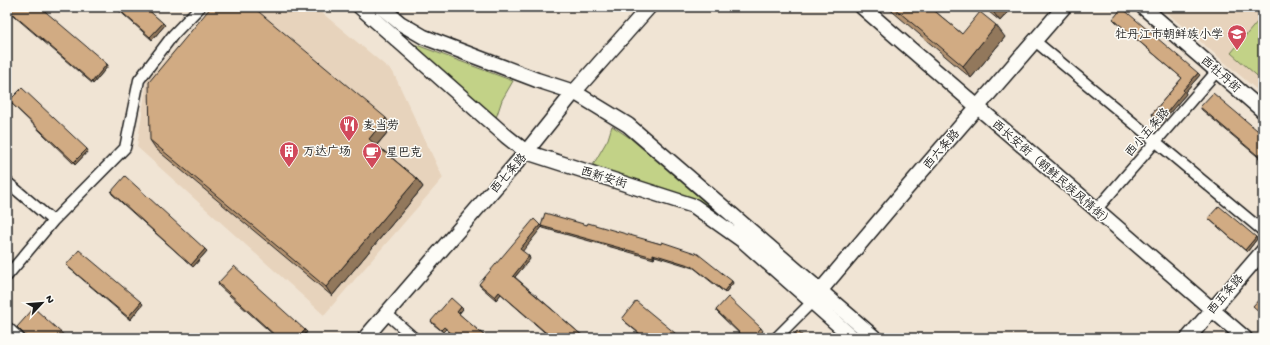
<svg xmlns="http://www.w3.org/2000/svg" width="1270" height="345" font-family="'Gochi Hand','LXGW WenKai TC',sans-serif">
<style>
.built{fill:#e7d3bc}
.green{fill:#c2d287;stroke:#6f7752}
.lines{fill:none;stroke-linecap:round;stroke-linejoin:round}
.street-casing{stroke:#1c1c1c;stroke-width:13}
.secondary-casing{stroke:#1c1c1c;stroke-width:17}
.street{stroke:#fdfcf7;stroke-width:10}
.secondary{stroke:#fdfcf7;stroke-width:14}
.wall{fill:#b49371;stroke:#1c1c1c}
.shaded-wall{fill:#92785c;stroke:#1c1c1c}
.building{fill:#d1ab83;stroke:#1c1c1c}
.labels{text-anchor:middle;stroke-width:3;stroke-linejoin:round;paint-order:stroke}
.poi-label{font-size:12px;fill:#1c1c1c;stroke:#fdfcf7;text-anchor:start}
.street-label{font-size:12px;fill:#1c1c1c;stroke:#fdfcf7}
</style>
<rect width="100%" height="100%" fill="#f0e4d4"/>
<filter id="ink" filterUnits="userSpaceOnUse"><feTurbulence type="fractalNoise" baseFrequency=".025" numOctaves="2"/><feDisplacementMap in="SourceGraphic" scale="8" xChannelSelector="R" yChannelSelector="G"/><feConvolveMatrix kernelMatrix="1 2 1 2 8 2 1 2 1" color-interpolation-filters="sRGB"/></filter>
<g filter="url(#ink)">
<path class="built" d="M213,7H315L393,72L443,178L324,315L137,147L147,80Z
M1160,7H1263V95Z"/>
<path class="green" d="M1263,15V81L1231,53Z
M406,41L513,81L502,100L496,118Z
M612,126L630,138L715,211L593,165L608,139Z"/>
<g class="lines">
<g class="street-casing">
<path id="street" d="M1035,41L1263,231
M7,182L53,221L7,276
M1096,210L1217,71
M53,221L125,148L139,80L173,35L200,7
M386,313L414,338
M7,327L19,338
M776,338L812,302L815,298"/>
</g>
<g class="secondary-casing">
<path id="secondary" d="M360,7L506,136L526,152L694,206L742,240L853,338
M381,7L400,23L424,37L537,80L574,92L628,125L875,338
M862,7L1245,338
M1143,7L1263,111
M820,291L901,195L1064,7
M365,338L526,152L574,92L649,7
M1188,338L1263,251"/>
</g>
<use href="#street" class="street"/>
<use href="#secondary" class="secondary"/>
</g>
<path class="wall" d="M7,7L107,64L108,66L93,84L7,10Z
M115,7H145L165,25L152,40Z
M887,7H930L962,34L1005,37L971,78Z
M983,7H1012L1000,21Z
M1257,7H1263V12Z
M1113,19L1200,75L1185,92L1186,94L1161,123L1153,116L1152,114L1182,78L1115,21Z
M9,101L88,151L75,165L11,103Z
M1200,107L1263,135V161L1202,110Z
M392,127L377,145L417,179L423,187L332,296L156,149L150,140Z
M111,192L205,249L207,251L193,267L112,194Z
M1208,218L1256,237L1257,239L1247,252L1210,220Z
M587,225L661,244L733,283L725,293L694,268L655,256L654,259L543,228L542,227L522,251L530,259L515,277L585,338H551L501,294L496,300L480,286L479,284L541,226Z
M66,265L141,302L143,304L130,320L68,267Z
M218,283L305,330L307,332L302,338H277L219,286Z
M461,307L463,309L459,314L487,338H456L446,329L443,332L433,324L431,321Z
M716,310L761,328L763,331L756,338H744L717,312Z
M622,319L681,338H644L624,321Z"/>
<path class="shaded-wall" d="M993,7H1012L1000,21L991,9Z
M1259,7H1263V12Z
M163,23L165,25L152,40L150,37Z
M996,25L1005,37L971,78L963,66Z
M107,64L108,66L93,84L92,82Z
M1198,73L1200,75L1185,92L1186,94L1161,123L1160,121L1183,90Z
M386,118L392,127L375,147L369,139Z
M87,149L88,151L75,165L74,162Z
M417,179L423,187L332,296L326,287Z
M540,225L542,227L522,252L520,249Z
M1256,237L1257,239L1247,252L1245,250Z
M205,249L207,251L193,267L191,265Z
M653,254L655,256L654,259L653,257Z
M529,256L530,259L514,278L513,276Z
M732,281L733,283L725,293L724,291Z
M499,292L501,294L496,300L495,297Z
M141,302L143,304L130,320L128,317Z
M461,307L463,309L458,314L457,312Z
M444,327L446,329L443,332L441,330Z
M305,330L307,332L302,338H298Z"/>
<path class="building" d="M7,7H40L107,64L92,82L7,9Z
M116,7H145L163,23L150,37Z
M211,7H253L386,118L369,139L417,179L326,287L150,140L149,82Z
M893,7H930L962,34L980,12L996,25L963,66Z
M989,7H993L991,9Z
M1122,8L1198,73L1183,90L1184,91L1160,121L1152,114L1182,78L1113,19Z
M22,88L87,149L74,162L9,101Z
M1213,93L1263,135V160L1200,107Z
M125,176L205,249L191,265L111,192Z
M1219,206L1256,237L1245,250L1208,218Z
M545,213L587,225L588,223L661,244L662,242L698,254L732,281L724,291L692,266L653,254V257L541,226Z
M534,219L540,225L520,249L529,256L513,276L585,338H552L499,292L495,297L479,284Z
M79,250L141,302L128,317L66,265Z
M234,266L305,330L298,338H278L218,283Z
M1263,295V315L1253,306Z
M728,297L761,328L752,338H745L716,310Z
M451,298L461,307L457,312L487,338H457L444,327L441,330L431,321Z
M636,301L681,338H645L622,319Z
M34,308L67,338H28L17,327Z
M1263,321V329L1259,325Z
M797,331L805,338H791Z
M187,336L189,338H185Z"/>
</g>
<defs>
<g id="school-pin" transform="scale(1)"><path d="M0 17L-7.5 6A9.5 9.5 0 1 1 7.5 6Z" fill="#d1495b" stroke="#fdfcf7"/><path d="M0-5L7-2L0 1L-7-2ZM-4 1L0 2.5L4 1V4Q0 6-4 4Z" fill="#fff"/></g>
<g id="restaurant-pin" transform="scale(1)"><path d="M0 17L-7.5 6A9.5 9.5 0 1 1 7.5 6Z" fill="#d1495b" stroke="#fdfcf7"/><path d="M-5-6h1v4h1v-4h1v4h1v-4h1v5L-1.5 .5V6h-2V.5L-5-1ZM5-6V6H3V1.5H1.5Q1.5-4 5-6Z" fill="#fff"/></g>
<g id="building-pin" transform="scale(1)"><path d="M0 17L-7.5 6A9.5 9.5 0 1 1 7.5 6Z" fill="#d1495b" stroke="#fdfcf7"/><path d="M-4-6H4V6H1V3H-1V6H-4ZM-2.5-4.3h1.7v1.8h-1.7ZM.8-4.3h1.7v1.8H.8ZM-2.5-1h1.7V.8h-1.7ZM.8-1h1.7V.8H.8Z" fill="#fff"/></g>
<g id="cafe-pin" transform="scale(1)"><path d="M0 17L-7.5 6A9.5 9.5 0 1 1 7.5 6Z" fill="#d1495b" stroke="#fdfcf7"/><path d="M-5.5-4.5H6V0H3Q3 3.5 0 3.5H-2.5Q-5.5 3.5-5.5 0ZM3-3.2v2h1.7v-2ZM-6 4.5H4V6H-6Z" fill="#fff"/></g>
</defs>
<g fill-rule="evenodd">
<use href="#school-pin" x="1237" y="34"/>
<use href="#restaurant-pin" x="349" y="125"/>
<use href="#building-pin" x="289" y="151"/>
<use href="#cafe-pin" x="372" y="152"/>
</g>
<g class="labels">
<g class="poi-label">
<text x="1223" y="38" text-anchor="end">牡丹江市朝鲜族小学</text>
<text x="363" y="129">麦当劳</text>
<text x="303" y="155">万达广场</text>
<text x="386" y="156">星巴克</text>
</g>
<g class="street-label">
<text transform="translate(1221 74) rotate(41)" y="4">西牡丹街</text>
<text transform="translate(1147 132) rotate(-49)" y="4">西小五条路</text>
<text transform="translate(941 149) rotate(-49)" y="4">西六条路</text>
<text transform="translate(508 173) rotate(-49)" y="4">西七条路</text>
<text transform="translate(1053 173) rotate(41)" y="4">西长安街（朝鲜民族风情街）</text>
<text transform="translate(604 177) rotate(17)" y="4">西新安街</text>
<text transform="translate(1225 294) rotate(-49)" y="4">西五条路</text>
</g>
</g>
<rect width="1270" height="345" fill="none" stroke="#fdfcf7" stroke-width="24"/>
<rect x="12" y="12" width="1246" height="321" fill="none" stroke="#1c1c1c" stroke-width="1.5" filter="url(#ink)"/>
<g transform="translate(42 303) rotate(64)" stroke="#fdfcf7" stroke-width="3" paint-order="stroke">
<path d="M0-3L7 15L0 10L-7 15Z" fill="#1c1c1c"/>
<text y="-6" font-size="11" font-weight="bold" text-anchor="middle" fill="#1c1c1c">N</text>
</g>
</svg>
